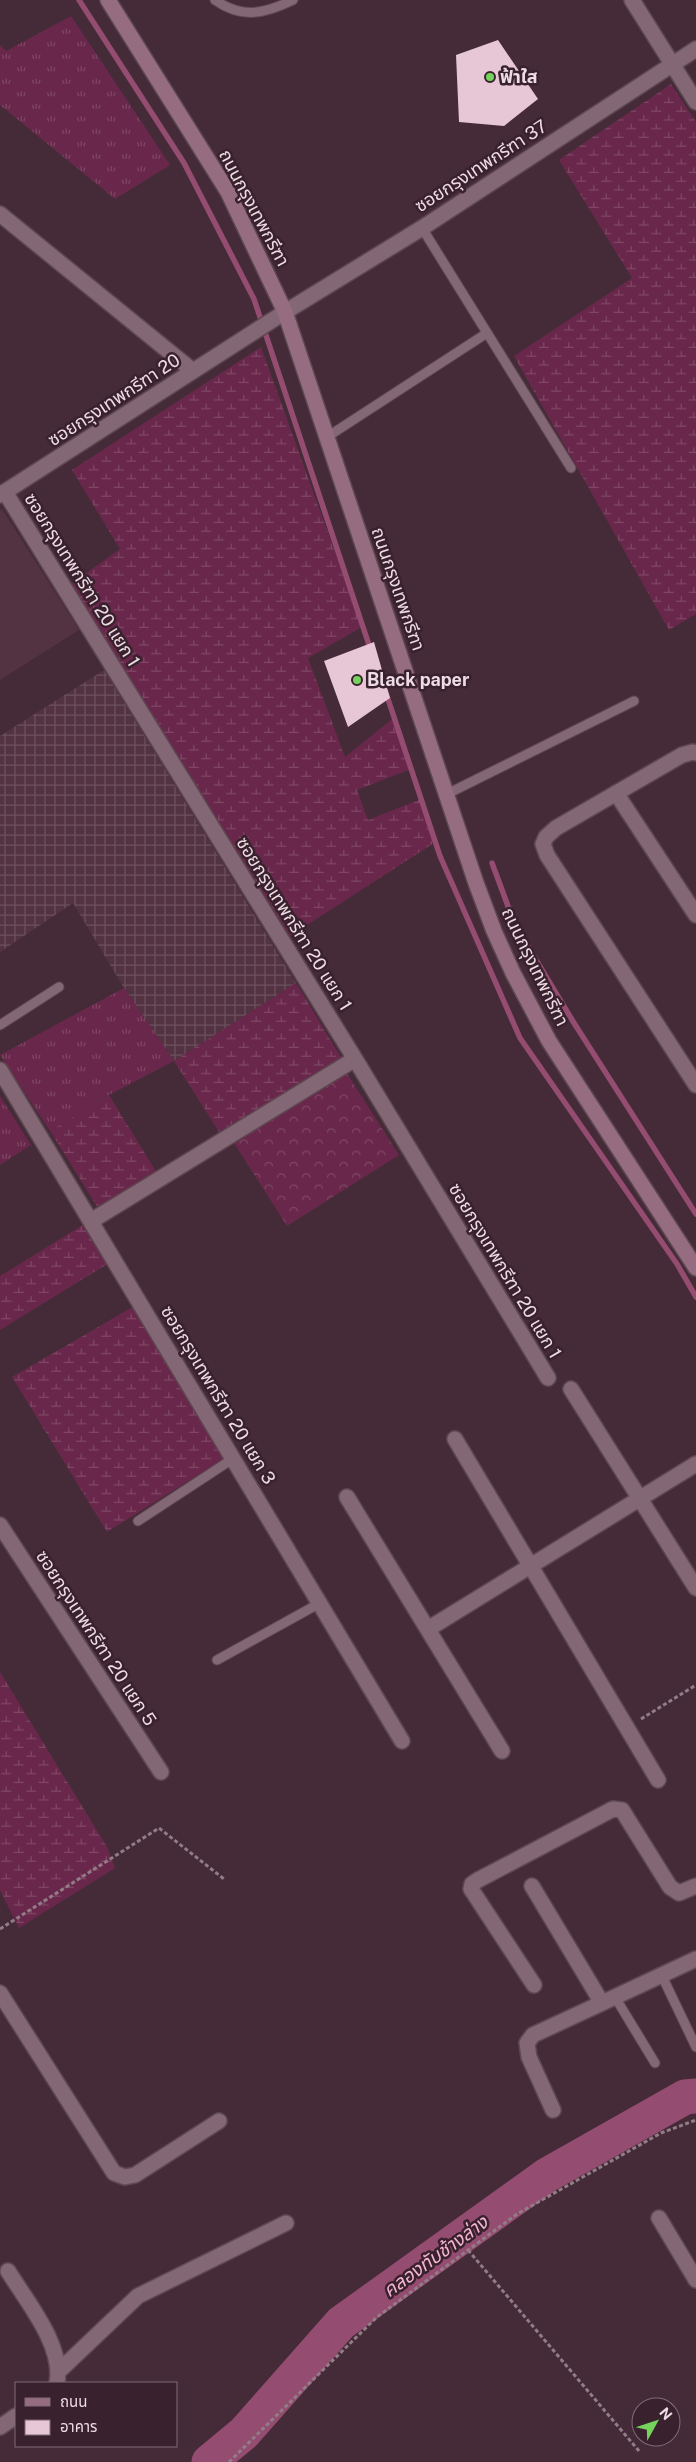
<svg xmlns="http://www.w3.org/2000/svg" width="696" height="2462" font-family="'Public Sans','Noto Sans Thai',sans-serif">
<style>
.built{fill:#533342}
.industrial{fill:url(#industrial-grid)}
.grass{fill:url(#grass-tufts)}
.forest{fill:url(#forest-crowns)}
.wetland{fill:url(#wetland-marsh)}
.lines{fill:none;stroke-linecap:round;stroke-linejoin:round}
.stream{stroke:#944c71;stroke-width:5.5}
.river{stroke:#944c71;stroke-width:35}
.building{fill:#e7c6d5}
.service-casing{stroke:#5d4751;stroke-width:11}
.minor-casing{stroke:#5d4751;stroke-width:18}
.tertiary-casing{stroke:#5d4751;stroke-width:18}
.secondary-casing{stroke:#5d4751;stroke-width:18}
.path{stroke:#927d87;stroke-width:3;stroke-dasharray:4 2.5;stroke-linecap:butt}
.service{stroke:#846774;stroke-width:9}
.minor{stroke:#846774;stroke-width:15}
.tertiary{stroke:#846774;stroke-width:15}
.secondary{stroke:#966d80;stroke-width:15}
.poi-dot{fill:#75d25b;stroke:#39212d;stroke-width:2}
.labels{text-anchor:middle;stroke-width:5;stroke-linejoin:round;paint-order:stroke}
.poi-label{font-size:18px;font-weight:bold;fill:#eddce4;stroke:#39212d;text-anchor:start}
.street-label{font-size:18px;fill:#eddce4;stroke:#39212d}
.water-label{font-size:19px;font-style:italic;fill:#f4b5d3;stroke:#39212d}
</style>
<defs>
<pattern id="industrial-grid" width="8" height="8" patternUnits="userSpaceOnUse" patternTransform="scale(1.25)"><rect width="8" height="8" fill="#533342"/><path d="M0 4h8M4 0v8" fill="none" stroke="#6c505d"/></pattern>
<pattern id="grass-tufts" width="24" height="20" patternUnits="userSpaceOnUse" patternTransform="scale(1.25)"><rect width="24" height="20" fill="#69284b"/><path d="M3 7l-1-3M5 7V3M7 7l1-3M15 17l-1-3M17 17v-4M19 17l1-3" fill="none" stroke="#7f4765"/></pattern>
<pattern id="forest-crowns" width="20" height="18" patternUnits="userSpaceOnUse" patternTransform="scale(1.25)"><rect width="20" height="18" fill="#69284b"/><path d="M2 6a3 3 0 1 1 6 0M12 15a3 3 0 1 1 6 0" fill="none" stroke="#7f4765"/></pattern>
<pattern id="wetland-marsh" width="20" height="14" patternUnits="userSpaceOnUse" patternTransform="scale(1.25)"><rect width="20" height="14" fill="#69284b"/><path d="M1 5h8M5 5V1M11 12h8M15 12V8" fill="none" stroke="#7f4765"/></pattern>
</defs>
<rect width="100%" height="100%" fill="#442b37"/>
<path class="built" d="M2,509L79,630L0,680V510Z"/>
<path class="industrial" d="M104,670L296,983L174,1061L124,988L73,903L0,952V736Z"/>
<path class="grass" d="M71,16L170,165L115,199L0,105V45L6,51Z
M124,988L174,1061L109,1095L50,1131L0,1055Z
M0,1096L31,1145L0,1165Z"/>
<path class="forest" d="M346,1072L399,1155L287,1226L234,1143Z"/>
<path class="wetland" d="M671,84L696,122V614L669,630L514,356L632,278L559,160Z
M261,347L362,627L308,658L345,757L396,716L411,769L357,790L368,820L421,799L434,843L290,936L71,584L120,549L72,470Z
M296,983L342,1059L219,1132L174,1061Z
M109,1095L157,1173L98,1208L50,1131Z
M86,1223L109,1263L0,1330V1276Z
M136,1305L227,1457L107,1532L12,1377Z
M0,1672L107,1847L115,1868L19,1928L0,1890Z"/>
<g class="lines">
<path class="stream" d="M79,0L184,163L254,299L371,651
M386,693L440,856L520,1038L677,1264L696,1297
M492,863L515,925L574,1023L696,1214"/>
<path class="river" d="M209,2462L244,2433L341,2323L547,2175L685,2097L696,2096"/>
</g>
<path class="building" d="M498,40L538,99L504,126L459,122L456,55Z
M374,642L390,698L348,727L324,661Z"/>
<g class="lines">
<g class="service-casing">
<path id="service" d="M215,0C242,19 264,14 293,0
M422,228L571,468
M327,437L487,333
M447,794L634,701
M0,1025L59,987
M138,1521L234,1458
M217,1660L320,1603
M662,1976L696,2047
M615,1997L655,2063"/>
</g>
<g class="minor-casing">
<path id="minor" d="M632,0L696,102
M0,214L193,371
M5,492L355,1059L548,1378
M696,753L693,752L682,755L556,828L546,837L543,844L547,855L696,1085
M616,793L696,915
M0,1070L402,1741
M91,1221L355,1059
M571,1389L696,1588
M455,1439L658,1780
M347,1497L502,1751
M0,1525L161,1772
M428,1629L696,1464
M532,1886L602,2003L696,1959
M534,1985L471,1889L472,1884L478,1880L613,1809L622,1810L670,1887L679,1893L696,1886
M0,1993L114,2173L125,2177L135,2175L219,2121
M553,2110L529,2057L527,2043L533,2035L602,2003
M659,2218L696,2280
M8,2271C27,2302 64,2346 57,2383
M59,2371L138,2296L286,2223
M0,2427L16,2416"/>
</g>
<g class="tertiary-casing">
<path id="tertiary" d="M0,495L285,312L422,228L696,49"/>
</g>
<g class="secondary-casing">
<path id="secondary" d="M108,0L228,192L285,312L476,883L494,931L513,973L549,1041L696,1268"/>
</g>
<path class="path" d="M641,1719L696,1685
M0,1929L159,1828L224,1879
M468,2250L639,2451
M229,2462L377,2317L517,2214L661,2133L696,2120"/>
<use href="#service" class="service"/>
<use href="#minor" class="minor"/>
<use href="#tertiary" class="tertiary"/>
<use href="#secondary" class="secondary"/>
</g>
<g class="poi-dot">
<circle cx="490" cy="77" r="5"/>
<circle cx="357" cy="680" r="5"/>
</g>
<g class="labels">
<g class="poi-label">
<text x="500" y="83">ฟ้าใส</text>
<text x="367" y="686">Black paper</text>
</g>
<g class="street-label">
<text transform="translate(481 166) rotate(-33)" y="6">ซอยกรุงเทพกรีฑา 37</text>
<text transform="translate(254 208) rotate(62)" y="6">ถนนกรุงเทพกรีฑา</text>
<text transform="translate(114 400) rotate(-33)" y="6">ซอยกรุงเทพกรีฑา 20</text>
<text transform="translate(82 580) rotate(58)" y="6">ซอยกรุงเทพกรีฑา 20 แยก 1</text>
<text transform="translate(398 589) rotate(71)" y="6">ถนนกรุงเทพกรีฑา</text>
<text transform="translate(294 924) rotate(58)" y="6">ซอยกรุงเทพกรีฑา 20 แยก 1</text>
<text transform="translate(535 967) rotate(64)" y="6">ถนนกรุงเทพกรีฑา</text>
<text transform="translate(505 1271) rotate(59)" y="6">ซอยกรุงเทพกรีฑา 20 แยก 1</text>
<text transform="translate(218 1395) rotate(59)" y="6">ซอยกรุงเทพกรีฑา 20 แยก 3</text>
<text transform="translate(96 1638) rotate(57)" y="6">ซอยกรุงเทพกรีฑา 20 แยก 5</text>
</g>
<g class="water-label">
<text transform="translate(435 2256) rotate(-36)" y="7">คลองทับช้างล่าง</text>
</g>
</g>
<rect x="15" y="2382" width="162" height="65" fill="#39212d" stroke="#816c76"/>
<rect x="25" y="2398" width="25" height="8" fill="#966d80" stroke="#816c76"/>
<text x="60" y="2407" font-size="15" fill="#eddce4">ถนน</text>
<rect x="25" y="2420" width="25" height="15" fill="#e7c6d5" stroke="#816c76"/>
<text x="60" y="2432" font-size="15" fill="#eddce4">อาคาร</text>
<g transform="translate(656 2422) rotate(50)"><circle r="24" fill="#39212d" stroke="#816c76"/>
<path d="M0-4L9 19L0 12L-9 19Z" fill="#75d25b"/>
<text y="-8" font-size="14" font-weight="bold" text-anchor="middle" fill="#eddce4">N</text>
</g>
</svg>
